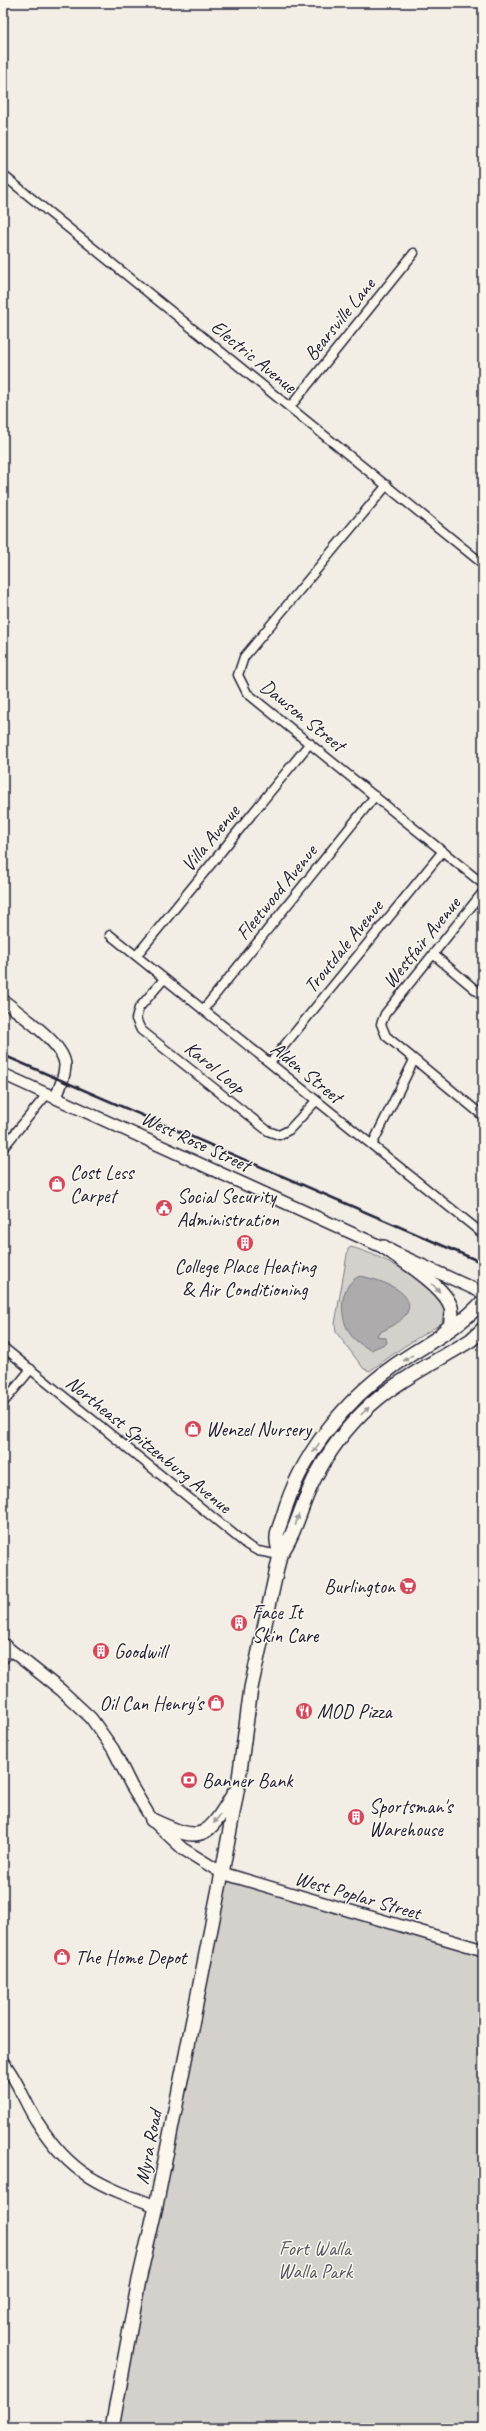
<svg xmlns="http://www.w3.org/2000/svg" width="486" height="2431" font-family="Caveat,sans-serif">
<style>
.green{fill:#d4d1cc;stroke:#7b7a84}
.water{fill:#aeabad;stroke:#76747f}
.lines{fill:none;stroke-linecap:round;stroke-linejoin:round}
.minor-casing{stroke:#22223b;stroke-width:11}
.secondary-casing{stroke:#22223b;stroke-width:14}
.trunk-casing{stroke:#22223b;stroke-width:16}
.minor{stroke:#fbf7ec;stroke-width:8}
.secondary{stroke:#fbf7ec;stroke-width:11}
.trunk{stroke:#fbf7ec;stroke-width:13}
.rail{stroke:#22223b;stroke-width:2.5}
.oneway{fill:#99979c}
.labels{text-anchor:middle;stroke-width:3;stroke-linejoin:round;paint-order:stroke}
.street-label{font-size:20px;fill:#22223b;stroke:#fbf7ec}
.poi-label{font-size:20px;fill:#22223b;stroke:#fbf7ec;text-anchor:start}
.park-label{font-size:20px;fill:#575766;stroke:#fbf7ec}
</style>
<rect width="100%" height="100%" fill="#f2eee5"/>
<filter id="ink" filterUnits="userSpaceOnUse"><feTurbulence type="fractalNoise" baseFrequency=".025" numOctaves="2"/><feDisplacementMap in="SourceGraphic" scale="8" xChannelSelector="R" yChannelSelector="G"/><feConvolveMatrix kernelMatrix="1 2 1 2 8 2 1 2 1" color-interpolation-filters="sRGB"/></filter>
<g filter="url(#ink)">
<path class="green" d="M351,1247C386,1257 425,1279 444,1307L442,1323L403,1347L370,1371L364,1369L336,1332L335,1324L348,1249Z
M222,1873L483,1950V2428H112Z"/>
<path class="water" d="M360,1276C403,1284 435,1309 378,1333L377,1336L386,1338L387,1343L371,1350C363,1346 353,1340 349,1332C339,1316 339,1284 360,1276Z"/>
<g class="lines">
<g class="minor-casing">
<path id="minor" d="M3,175L483,564
M290,407L414,253
M387,485L244,657L238,675L247,693L483,884
M483,892L385,1014L381,1024L386,1036L483,1116
M110,935L483,1234
M433,954L483,996
M136,956L310,743
M164,979L139,1008L136,1019L141,1030L268,1131L279,1135L289,1130L316,1101
M203,1010L375,796
M270,1063L443,851
M372,1145L414,1060
M3,1148L48,1093
M3,1347L247,1545L258,1551L280,1555
M3,1403L31,1369
M3,1660L11,1650"/>
</g>
<g class="secondary-casing">
<path id="secondary" d="M3,1000C19,1014 67,1045 65,1067C64,1077 60,1088 56,1097
M3,1074L483,1293
M3,1644L61,1690L91,1718L113,1749L131,1785L152,1820L183,1849L222,1873L483,1950
M3,2062C18,2080 25,2104 38,2123C71,2175 101,2186 156,2206"/>
</g>
<g class="trunk-casing">
<path id="trunk" d="M384,1247C402,1260 444,1286 451,1307C453,1313 451,1320 450,1326L442,1333
M280,1555C279,1549 276,1542 277,1537C277,1530 281,1523 283,1516C300,1456 344,1401 395,1365C425,1344 458,1329 483,1301
M152,1820C203,1844 206,1839 234,1793
M112,2428L139,2280L156,2206L222,1873L238,1786L251,1688L280,1555C298,1530 302,1499 318,1472C334,1443 354,1418 380,1397C407,1375 441,1359 471,1340L483,1329"/>
</g>
<use href="#minor" class="minor"/>
<use href="#secondary" class="secondary"/>
<use href="#trunk" class="trunk"/>
<path class="rail" d="M3,1055L483,1263"/>
</g>
<defs><path id="oneway-solid" d="M-6-.8H1V-3.2L6.5 0L1 3.2V.8H-6Z"/></defs>
<g class="oneway">
<use href="#oneway-solid" transform="translate(436 1288) rotate(46)"/>
<use href="#oneway-solid" transform="translate(408 1358) rotate(148)"/>
<use href="#oneway-solid" transform="translate(365 1411) rotate(-42)"/>
<use href="#oneway-solid" transform="translate(316 1448) rotate(124)"/>
<use href="#oneway-solid" transform="translate(297 1520) rotate(-73)"/>
<use href="#oneway-solid" transform="translate(217 1819) rotate(127)"/>
</g>
</g>
<defs>
<g id="shop-disc" transform="scale(0.9)"><circle r="9.5" fill="#d1495b" stroke="#fbf7ec"/><path d="M-5-2.5h2.3a2.7 3.5 0 0 1 5.4 0H5L5.5 6h-11ZM-1.5-2.5h3a1.5 2.3 0 0 0-3 0Z" fill="#fff"/></g>
<g id="civic-disc" transform="scale(0.9)"><circle r="9.5" fill="#d1495b" stroke="#fbf7ec"/><path d="M-.6-6.5H3V-4.5H.6V-3L4-1V1h2V6H-6V1h2V-1L-.6-3ZM-1.2 2.5V6h2.4V2.5Z" fill="#fff"/></g>
<g id="building-disc" transform="scale(0.9)"><circle r="9.5" fill="#d1495b" stroke="#fbf7ec"/><path d="M-4-6H4V6H1V3H-1V6H-4ZM-2.5-4.3h1.7v1.8h-1.7ZM.8-4.3h1.7v1.8H.8ZM-2.5-1h1.7V.8h-1.7ZM.8-1h1.7V.8H.8Z" fill="#fff"/></g>
<g id="supermarket-disc" transform="scale(0.9)"><circle r="9.5" fill="#d1495b" stroke="#fbf7ec"/><path d="M-6-5.5h2.5l.6 2H6L4.5 2H-2.5L-4.4-4H-6ZM-1.5 3.2a1.3 1.3 0 1 0 .1 0ZM3 3.2a1.3 1.3 0 1 0 .1 0Z" fill="#fff"/></g>
<g id="restaurant-disc" transform="scale(0.9)"><circle r="9.5" fill="#d1495b" stroke="#fbf7ec"/><path d="M-5-6h1v4h1v-4h1v4h1v-4h1v5L-1.5 .5V6h-2V.5L-5-1ZM5-6V6H3V1.5H1.5Q1.5-4 5-6Z" fill="#fff"/></g>
<g id="bank-disc" transform="scale(0.9)"><circle r="9.5" fill="#d1495b" stroke="#fbf7ec"/><path d="M-6-4H6V4H-6ZM0-2.3a2.3 2.3 0 1 0 0 4.6a2.3 2.3 0 1 0 0-4.6Z" fill="#fff"/></g>
</defs>
<g fill-rule="evenodd">
<use href="#shop-disc" x="57" y="1184"/>
<use href="#civic-disc" x="164" y="1208"/>
<use href="#building-disc" x="245" y="1243"/>
<use href="#shop-disc" x="193" y="1429"/>
<use href="#supermarket-disc" x="408" y="1586"/>
<use href="#building-disc" x="239" y="1623"/>
<use href="#building-disc" x="101" y="1651"/>
<use href="#shop-disc" x="216" y="1703"/>
<use href="#restaurant-disc" x="304" y="1711"/>
<use href="#bank-disc" x="189" y="1780"/>
<use href="#building-disc" x="356" y="1817"/>
<use href="#shop-disc" x="62" y="1957"/>
</g>
<g class="labels">
<g class="street-label">
<text transform="translate(339 319) rotate(-51)" y="7">Bearsville Lane</text>
<text transform="translate(254 356) rotate(39)" y="7">Electric Avenue</text>
<text transform="translate(303 715) rotate(39)" y="7">Dawson Street</text>
<text transform="translate(210 838) rotate(-51)" y="7">Villa Avenue</text>
<text transform="translate(276 892) rotate(-51)" y="7">Fleetwood Avenue</text>
<text transform="translate(421 942) rotate(-51)" y="7">Westfair Avenue</text>
<text transform="translate(343 946) rotate(-51)" y="7">Troutdale Avenue</text>
<text transform="translate(215 1067) rotate(39)" y="7">Karol Loop</text>
<text transform="translate(307 1072) rotate(39)" y="7">Alden Street</text>
<text transform="translate(196 1141) rotate(25)" y="7">West Rose Street</text>
<text transform="translate(149 1444) rotate(39)" y="7">Northeast Spitzenburg Avenue</text>
<text transform="translate(358 1895) rotate(16)" y="7">West Poplar Street</text>
<text transform="translate(148 2147) rotate(-79)" y="7">Myra Road</text>
</g>
<g class="poi-label">
<text x="70" y="1179">Cost Less<tspan x="70" dy="23">Carpet</tspan></text>
<text x="177" y="1203">Social Security<tspan x="177" dy="23">Administration</tspan></text>
<text x="245" y="1273" text-anchor="middle">College Place Heating<tspan x="245" dy="23">&amp; Air Conditioning</tspan></text>
<text x="206" y="1436">Wenzel Nursery</text>
<text x="395" y="1593" text-anchor="end">Burlington</text>
<text x="252" y="1619">Face It<tspan x="252" dy="23">Skin Care</tspan></text>
<text x="114" y="1658">Goodwill</text>
<text x="203" y="1710" text-anchor="end">Oil Can Henry's</text>
<text x="317" y="1718">MOD Pizza</text>
<text x="202" y="1787">Banner Bank</text>
<text x="369" y="1813">Sportsman's<tspan x="369" dy="23">Warehouse</tspan></text>
<text x="75" y="1964">The Home Depot</text>
</g>
<g class="park-label">
<text x="315" y="2255">Fort Walla<tspan x="315" dy="23">Walla Park</tspan></text>
</g>
</g>
<rect width="486" height="2431" fill="none" stroke="#fbf7ec" stroke-width="16"/>
<rect x="8" y="8" width="470" height="2415" fill="none" stroke="#22223b" stroke-width="1.5" filter="url(#ink)"/>
</svg>
